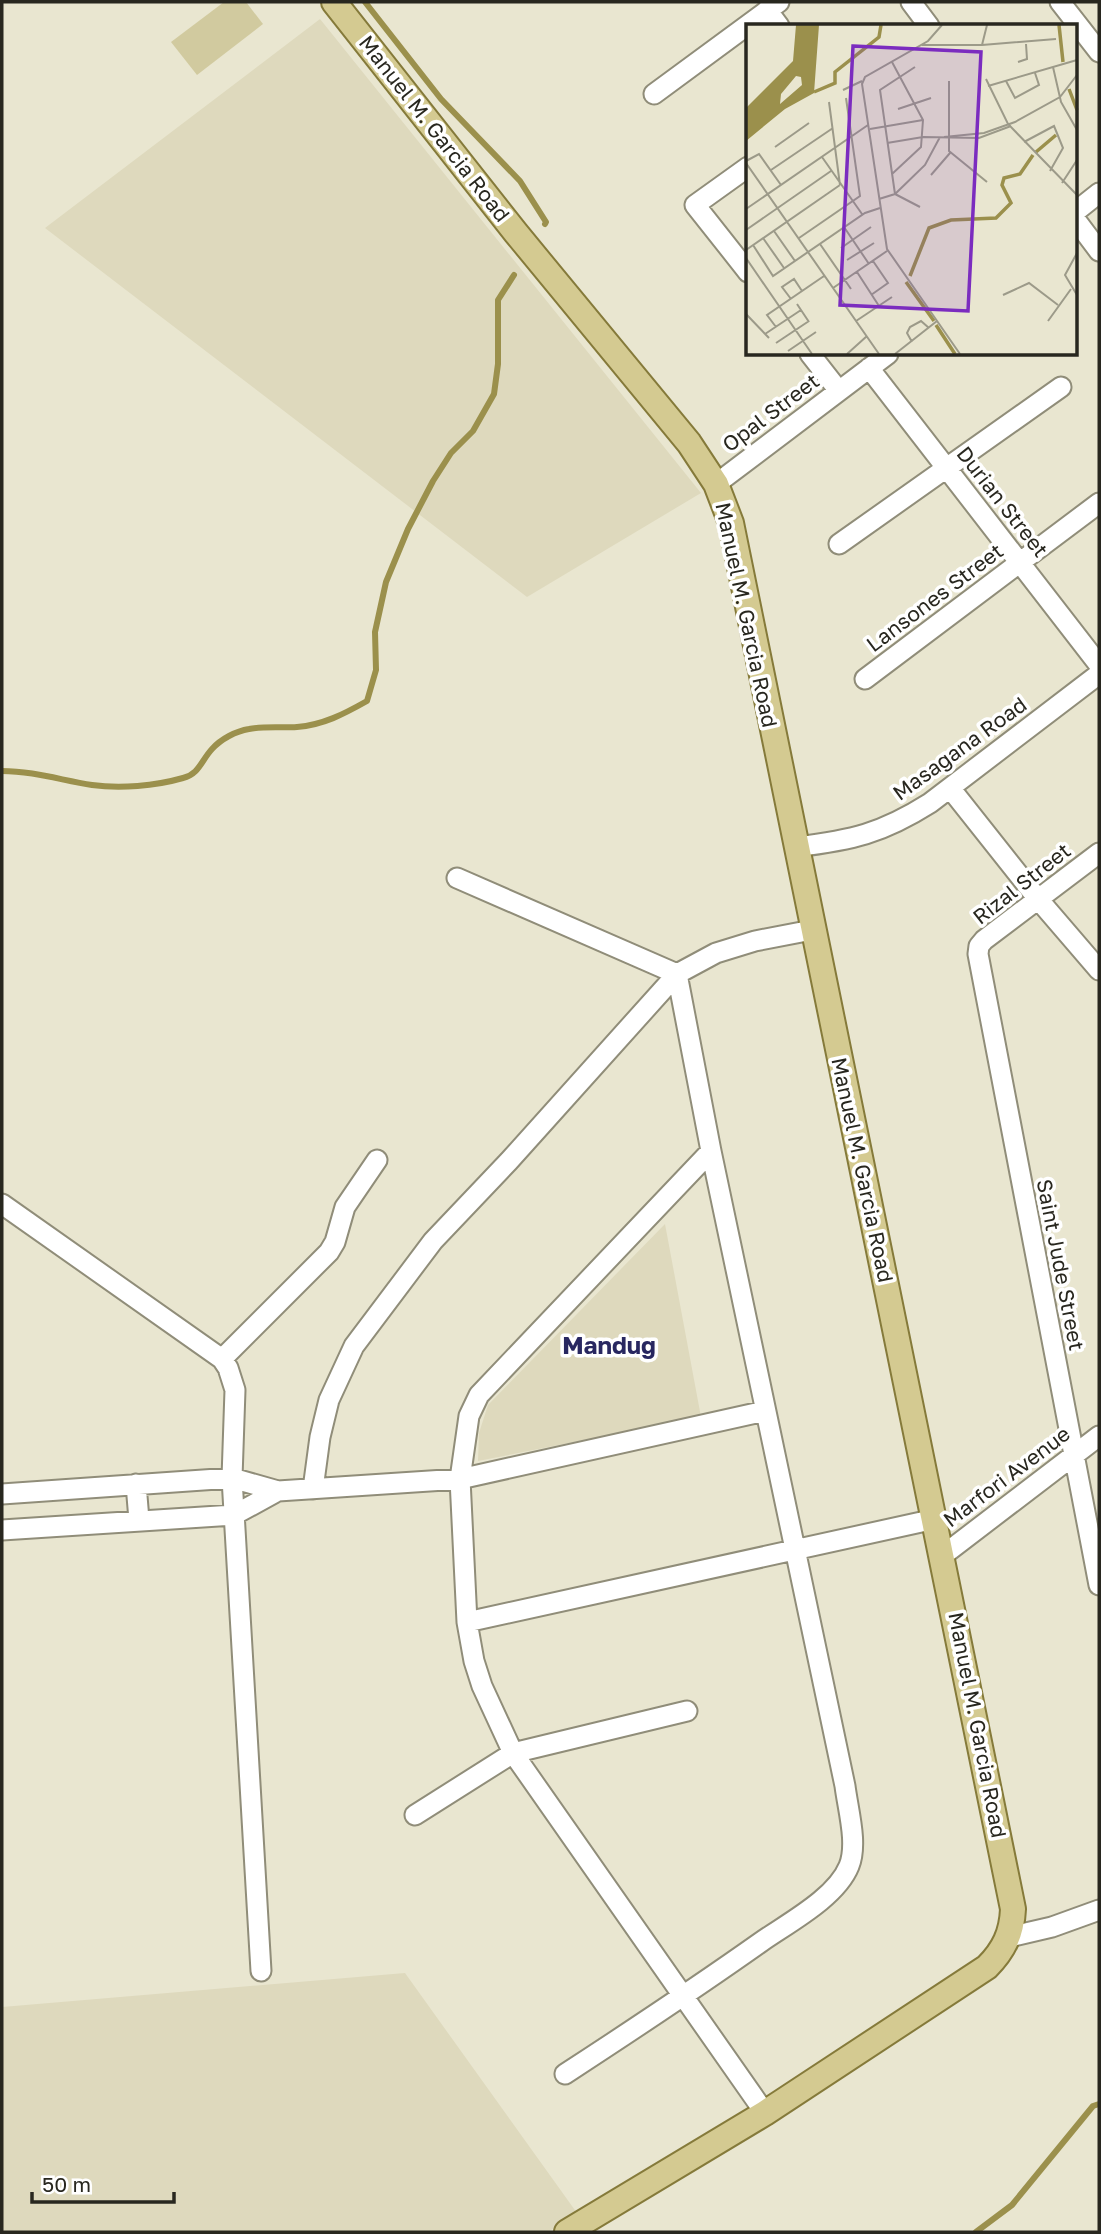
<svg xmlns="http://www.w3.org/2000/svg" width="1101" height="2234" font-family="'Golos Text',sans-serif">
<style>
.built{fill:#ded9bd}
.green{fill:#d1ca9f}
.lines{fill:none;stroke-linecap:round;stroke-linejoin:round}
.stream{stroke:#9b904c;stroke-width:6}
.minor-casing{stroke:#908d79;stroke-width:23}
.major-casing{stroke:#857a3a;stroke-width:28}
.minor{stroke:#fff;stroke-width:19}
.major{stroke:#d4ca91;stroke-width:24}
.labels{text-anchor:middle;stroke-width:7;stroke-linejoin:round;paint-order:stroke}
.street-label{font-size:21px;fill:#28271f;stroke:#fff}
.quarter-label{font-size:24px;font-weight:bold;fill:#282760;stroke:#fff}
.inset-river{fill:none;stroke:#9b904c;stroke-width:3.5}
.inset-road{fill:none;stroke:#9c9a89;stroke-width:2}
.view{fill:#7b2cbf;fill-opacity:0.15;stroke:#7b2cbf;stroke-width:3.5}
.inset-edge{fill:none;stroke:#28271f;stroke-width:3.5}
</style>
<rect width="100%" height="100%" fill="#e9e6d0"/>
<path class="built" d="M320,19L701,493L527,597L45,228Z
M665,1224L701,1417L478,1461L479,1433L488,1405Z
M405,1973L577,2213L548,2232H2V2007Z"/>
<path class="green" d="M224,2H246L263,24L197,75L171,42Z"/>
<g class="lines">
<path class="stream" d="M365,2L441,99L520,181L546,222L545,224
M2,771C32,771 61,780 92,785C120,789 155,786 183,778C199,774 201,761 212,749C221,739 236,731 249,729C264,726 281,728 297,727C323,725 344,714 367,701L376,670L375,632L386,582L408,529L433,481L451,453L473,431L494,394L498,364V300L514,275
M976,2232L1012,2205L1093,2106L1099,2104"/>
<g class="minor-casing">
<path id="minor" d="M911,2L929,26
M1060,2L1099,52
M767,10L779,26
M654,94L779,2
M748,167L695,205L748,272
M1075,212L1099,193
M1075,219L1099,251
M810,354L839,391
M869,368L1099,665
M716,484L888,354
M839,544L1061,387
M865,679L1099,503
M950,788L1038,899L1099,970
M796,847C852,840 881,834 930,803L1099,674
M1099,853L984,940L979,946L978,954L1099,1585
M457,878L677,974
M711,1151L479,1395L469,1416L460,1479L467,1622L474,1661L482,1686L513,1753L765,2113
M2,1204L222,1359L228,1368L235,1390L232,1478L261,1971
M222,1359L329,1252L335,1242L345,1207L377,1160
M136,1484L139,1520
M313,1489L320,1437L329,1400L354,1346L433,1241L509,1161L677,974L716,953L755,941L812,930
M2,1494L232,1478L278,1491L460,1479L765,1411
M2,1530L234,1515L278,1491
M942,1556L1099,1436
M467,1622L935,1519
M415,1815L513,1753L687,1711
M1009,1937L1052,1927L1099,1910
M565,2074C631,2031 696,1988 761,1942C788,1923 836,1898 849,1866C858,1844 848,1810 845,1786L711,1151L677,974"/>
</g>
<g class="major-casing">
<path id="major" d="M334,2L516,233L689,443L716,484L731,523L1013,1909C1012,1933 1004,1950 987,1967L765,2113L567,2232"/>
</g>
<use href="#minor" class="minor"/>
<use href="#major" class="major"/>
</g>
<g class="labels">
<g class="street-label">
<text transform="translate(434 129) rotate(52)" y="7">Manuel M. Garcia Road</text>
<text transform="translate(771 413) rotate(-37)" y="7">Opal Street</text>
<text transform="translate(1002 502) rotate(52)" y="7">Durian Street</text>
<text transform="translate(935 598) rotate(-37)" y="7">Lansones Street</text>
<text transform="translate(746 615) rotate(78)" y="7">Manuel M. Garcia Road</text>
<text transform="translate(960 749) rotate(-36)" y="7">Masagana Road</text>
<text transform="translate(1022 884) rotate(-38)" y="7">Rizal Street</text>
<text transform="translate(862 1170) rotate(78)" y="7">Manuel M. Garcia Road</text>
<text transform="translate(1060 1265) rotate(79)" y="7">Saint Jude Street</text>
<text transform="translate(1007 1477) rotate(-37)" y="7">Marfori Avenue</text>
<text transform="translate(977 1725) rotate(79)" y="7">Manuel M. Garcia Road</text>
</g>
<g class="quarter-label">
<text x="609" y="1354">Mandug</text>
</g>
</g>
<g transform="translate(746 24)">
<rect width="331" height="331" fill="#e9e6d0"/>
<path d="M50,1H73L68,69L39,85L0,117V84L47,37ZM50,52L55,53L56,61L34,80L35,70Z" fill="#9b904c" fill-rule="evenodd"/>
<path class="inset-river" d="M313,1L317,38M323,65L331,86M68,68L89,59V48L133,13L135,1M290,128L310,111M164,252L183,204L205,196L250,194L265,179L256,161L258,154L274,150L287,131M160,258L188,297M190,301L209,330"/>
<path class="inset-road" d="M196,1L182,17L119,53L116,60L141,225L214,330M176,21H236L241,1M236,21L310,15M146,38L177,96L175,123L146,150M272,38L281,35L280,20M307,43L315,78L331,106M240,55L262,100L331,171M203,57V127L241,158M260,57L269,74L293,61L289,49M242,62L331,36M97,66L116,57M83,78L94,161M152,85L185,74M124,105L177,96M198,113L238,109L269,98L314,73L331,51M278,118L308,102L317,124L304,147M141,119L177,113L233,114L265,102M29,123L63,99M76,133L116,190M0,137L13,130L35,161M0,139L133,330M25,146L87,104M185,151L204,129M316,159L331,136M149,170L134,66L169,43M149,170L174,183M133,175L149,170L179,141L194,113M0,185L122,101M98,203L123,240M0,206L85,147M28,207L49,237M17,214L38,244M53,214L114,172L100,74M74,220L105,265M7,221L27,252L119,189L134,184M95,224L125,203M0,226L94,161M331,229L319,251L331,271M0,234L66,330M101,236L128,219M111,248L133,282M87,264L141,227M125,271L142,259L127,237M257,271L283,259L312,281M45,275L36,263L48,255L56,267M51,280L63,298M0,290L23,314M110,297L146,273M302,297L325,265M30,303L21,291L78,252M19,310L55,286M166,318L161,309L164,303L175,297L183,304M30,319L63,297M42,327L70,308M101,330L121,312M149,330L191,297"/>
<path class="view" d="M107,22L235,28L222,287L94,281Z"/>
<rect width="331" height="331" class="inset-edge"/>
</g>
<rect width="1101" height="2234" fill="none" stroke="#28271f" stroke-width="7"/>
<path d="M32 2192v10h142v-10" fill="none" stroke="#28271f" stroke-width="3.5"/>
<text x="42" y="2192" font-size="21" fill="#28271f" stroke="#ffffff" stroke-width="5" paint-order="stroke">50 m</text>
</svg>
